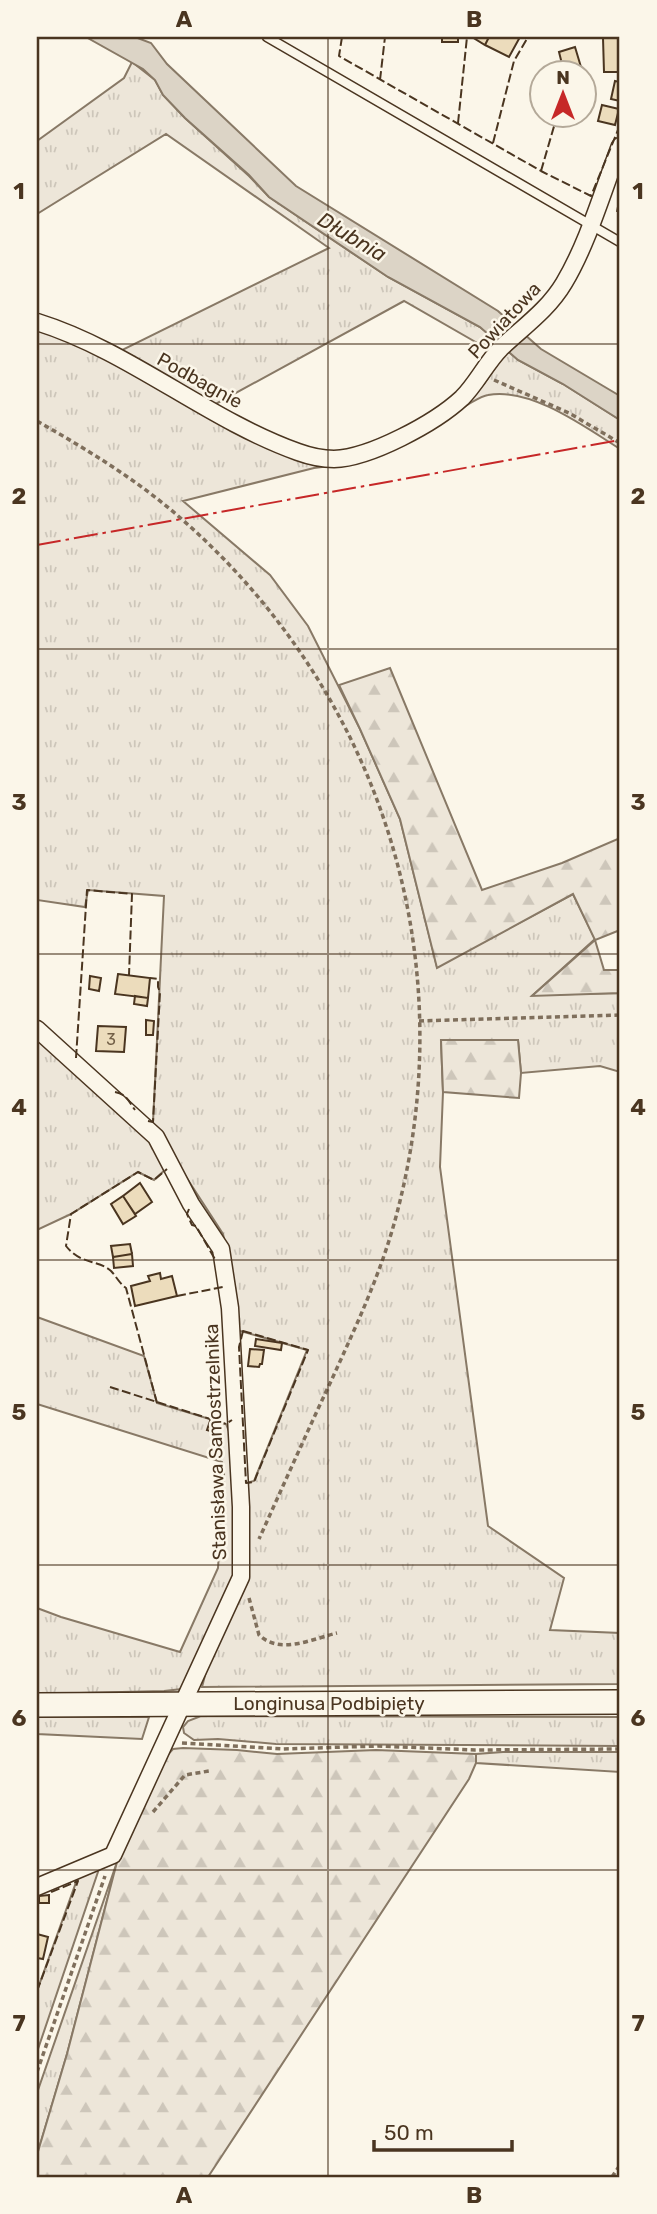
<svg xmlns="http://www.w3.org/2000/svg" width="657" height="2214" font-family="Rubik,sans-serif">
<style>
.grass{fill:url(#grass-tufts);stroke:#887966;stroke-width:2}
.forest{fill:url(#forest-firs);stroke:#887966;stroke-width:2}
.water{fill:#dcd4c6;stroke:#887966;stroke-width:2}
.building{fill:#ecdcbc;stroke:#4a3520;stroke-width:2}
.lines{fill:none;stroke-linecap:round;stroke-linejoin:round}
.lane-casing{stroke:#4a3520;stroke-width:11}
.street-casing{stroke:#4a3520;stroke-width:19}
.secondary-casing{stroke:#4a3520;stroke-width:26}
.path{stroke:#7f6f5c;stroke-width:3.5;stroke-dasharray:5 3.5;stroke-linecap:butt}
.lane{stroke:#fbf6e9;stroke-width:8}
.street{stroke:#fbf6e9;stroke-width:16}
.secondary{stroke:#fbf6e9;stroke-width:23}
.fence{stroke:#4a3520;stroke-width:2;stroke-dasharray:9 3.5;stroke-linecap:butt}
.power{stroke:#c62828;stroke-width:2;stroke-dasharray:24 5 3.5 5;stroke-linecap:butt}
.grid{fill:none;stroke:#4a3520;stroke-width:2;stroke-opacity:0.55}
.labels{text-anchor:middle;stroke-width:5;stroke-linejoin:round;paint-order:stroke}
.number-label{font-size:16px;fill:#725f47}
.street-label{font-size:19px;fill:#4a3520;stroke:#fbf6e9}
.water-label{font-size:21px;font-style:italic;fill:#4a3520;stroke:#fbf6e9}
.neatline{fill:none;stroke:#4a3520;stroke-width:2.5}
.grid-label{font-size:23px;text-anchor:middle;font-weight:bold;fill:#4a3520}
</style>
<defs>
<pattern id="grass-tufts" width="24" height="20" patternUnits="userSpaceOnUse" patternTransform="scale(1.75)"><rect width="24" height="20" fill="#ede6d9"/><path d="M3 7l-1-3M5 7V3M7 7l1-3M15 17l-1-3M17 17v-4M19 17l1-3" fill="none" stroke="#cdc6ba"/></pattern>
<pattern id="forest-firs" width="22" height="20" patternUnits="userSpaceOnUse" patternTransform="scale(1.75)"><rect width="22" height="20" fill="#ede6d9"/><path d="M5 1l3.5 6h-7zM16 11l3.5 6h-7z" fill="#cdc6ba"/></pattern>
</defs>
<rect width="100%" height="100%" fill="#fbf6e9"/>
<path class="grass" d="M132,62L155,80L163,95L185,118L249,176L269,197L388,277L480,327L499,343L493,352L404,301L212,406L120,351L329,248L166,134L37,214V141L124,78Z
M37,330L63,338L132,370L201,414L304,460L338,465L314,468L183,501L270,575L308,626L360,729L400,819L437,967L573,894L595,939L533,995L620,993V1072L600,1066L521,1073L518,1040L441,1041L443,1092L440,1167L488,1526L564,1578L550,1630L620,1633V1684L202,1687L209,1660L249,1575L246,1483L254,1481L307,1350L237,1330L232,1277L223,1234L151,1123L153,1122L164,896L88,890L85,907L37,900Z
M507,350L518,360L563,384L620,420V449C585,427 531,387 488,395C475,397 445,420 432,428L484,384Z
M37,1039L152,1143L167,1168L154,1180L138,1172L71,1214L37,1230Z
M37,1317L144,1356L157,1403L226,1424L232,1439L236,1577L182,1689L164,1691L37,1694V1608L61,1617L180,1652L218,1568L224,1474L222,1462L37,1404Z
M201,1716L620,1717V1746L276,1744L218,1739L194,1740L184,1733L183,1727L188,1721Z
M37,1717H149L142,1739L37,1734Z
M503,1752H620V1772L476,1763V1754Z
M117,1862L67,2054L37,2155V2093Z
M100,1866L37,2052V1991L79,1874Z"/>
<path class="forest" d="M390,668L482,890L562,863L620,838V930L595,940L604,970H620V993L532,996L595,940L573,894L437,968L400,819L360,729L339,685Z
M441,1040H518L521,1073L519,1098L443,1092Z
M183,1748L237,1750L277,1754L376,1750L476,1754V1763L469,1779L208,2177H37V2155L67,2054L117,1862L163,1760L173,1749Z"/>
<path class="water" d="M86,37H135L151,43L167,64L296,186L498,311L541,349L620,396V420L563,384L518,360L480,327L388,277L269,197L249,175L185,118L163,95L155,80L143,69Z"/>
<path class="building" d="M442,37H458V42H442Z
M472,37H489L485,45Z
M489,37H520L509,57L485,45Z
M603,38H620V72H604Z
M575,47L581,67L564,72L559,52Z
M615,81L620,82V101L611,99Z
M602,105L619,109L615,125L598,121Z
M118,974L150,978L148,998L115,994Z
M90,976L101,978L99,991L89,989Z
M135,996L148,998L147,1006L134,1004Z
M146,1020L154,1021L153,1035H146Z
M98,1026L126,1027L124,1052L96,1051Z
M140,1183L152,1202L135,1214L123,1196Z
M123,1196L136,1216L123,1224L111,1204Z
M130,1244L132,1254L113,1257L111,1246Z
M132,1254L133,1266L114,1268L113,1257Z
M160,1273L161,1279L172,1276L177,1296L135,1306L131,1286L150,1281L148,1276Z
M256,1339L282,1343L281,1350L255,1346Z
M250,1349L264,1350L262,1364H260L259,1367L248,1366Z
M210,1421L221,1425L218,1433L207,1430Z
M49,1895V1903H39V1896Z
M37,1934L48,1937L43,1959L37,1958Z"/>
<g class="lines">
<g class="lane-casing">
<path id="lane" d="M267,37L620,242"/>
</g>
<g class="street-casing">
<path id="street" d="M37,322C130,351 206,419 298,452C309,456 322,459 334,459C370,458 435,423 462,398C477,383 486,363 501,348C523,327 548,310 564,283C588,243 603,190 620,146
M37,1029L156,1137L191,1204L221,1249L230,1308L241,1507V1577L113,1855L37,1887"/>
</g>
<g class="secondary-casing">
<path id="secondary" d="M37,1705L620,1702"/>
</g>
<path class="path" d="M494,380L569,413L620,443
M37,421C86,449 134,478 177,515C378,688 464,952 398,1209C383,1269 357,1324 332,1379C307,1432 283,1486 259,1539
M419,1021L620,1015
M249,1598L259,1635C280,1655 312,1639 337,1633
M182,1743L283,1749L378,1746L475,1750L620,1749
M153,1812L185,1775L209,1771
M37,2072L105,1876
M612,2177L620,2165"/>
<use href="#lane" class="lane"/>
<use href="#street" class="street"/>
<use href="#secondary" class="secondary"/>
<path class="fence" d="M342,37L339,56L541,171L591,196L620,125
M553,37H554
M380,80L385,37
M458,123L467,37
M493,143L514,61L528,37
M541,171L557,116
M617,212L620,196
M76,1058L87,890L132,894L129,975
M115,1092C127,1094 129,1102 135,1110
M148,1121L153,1122L160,992L158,987V979L150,978
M189,1209L187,1214L192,1225L196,1226L216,1261
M177,1296L223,1287
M243,1331L308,1350L254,1482L246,1483L239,1347Z
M110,1387L226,1424L232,1420
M157,1403L126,1288C119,1283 116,1276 111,1271C97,1259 81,1265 66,1246L71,1214L138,1172L154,1180L167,1169
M37,1991L78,1881L49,1893V1895"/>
<path class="power" d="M37,545L620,440"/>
</g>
<path class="grid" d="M328,37V2177M37,344H620M37,649H620M37,954H620M37,1260H620M37,1565H620M37,1870H620"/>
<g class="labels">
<g class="number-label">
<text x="111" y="1045">3</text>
</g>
<g class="street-label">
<text transform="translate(504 320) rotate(-47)" y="7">Powiatowa</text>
<text transform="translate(200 380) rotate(29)" y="7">Podbagnie</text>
<text transform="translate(215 1442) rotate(-92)" y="7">Stanisława Samostrzelnika</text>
<text x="329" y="1710">Longinusa Podbipięty</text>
</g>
<g class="water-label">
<text transform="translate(352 237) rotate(31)" y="7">Dłubnia</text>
</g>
</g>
<rect width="657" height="2214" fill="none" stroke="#fbf6e9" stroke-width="77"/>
<g transform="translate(563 94)"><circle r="33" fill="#fbf6e9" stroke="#b4a999" stroke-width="2"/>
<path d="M0-5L12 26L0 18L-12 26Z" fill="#c62828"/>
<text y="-10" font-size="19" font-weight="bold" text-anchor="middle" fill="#4a3520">N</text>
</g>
<path d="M374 2140v10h138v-10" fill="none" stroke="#4a3520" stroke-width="3.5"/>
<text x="384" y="2140" font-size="21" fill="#4a3520" stroke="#fbf6e9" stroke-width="5" paint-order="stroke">50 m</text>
<rect x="38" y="38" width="580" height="2138" class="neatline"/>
<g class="grid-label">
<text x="184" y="27">A</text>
<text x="474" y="27">B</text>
<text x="19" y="199">1</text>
<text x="638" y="199">1</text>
<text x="19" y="504">2</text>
<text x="638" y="504">2</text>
<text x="19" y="810">3</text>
<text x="638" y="810">3</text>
<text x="19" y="1115">4</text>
<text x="638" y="1115">4</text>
<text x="19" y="1420">5</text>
<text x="638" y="1420">5</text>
<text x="19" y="1726">6</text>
<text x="638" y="1726">6</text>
<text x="19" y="2031">7</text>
<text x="638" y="2031">7</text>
<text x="184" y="2203">A</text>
<text x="474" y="2203">B</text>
</g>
</svg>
